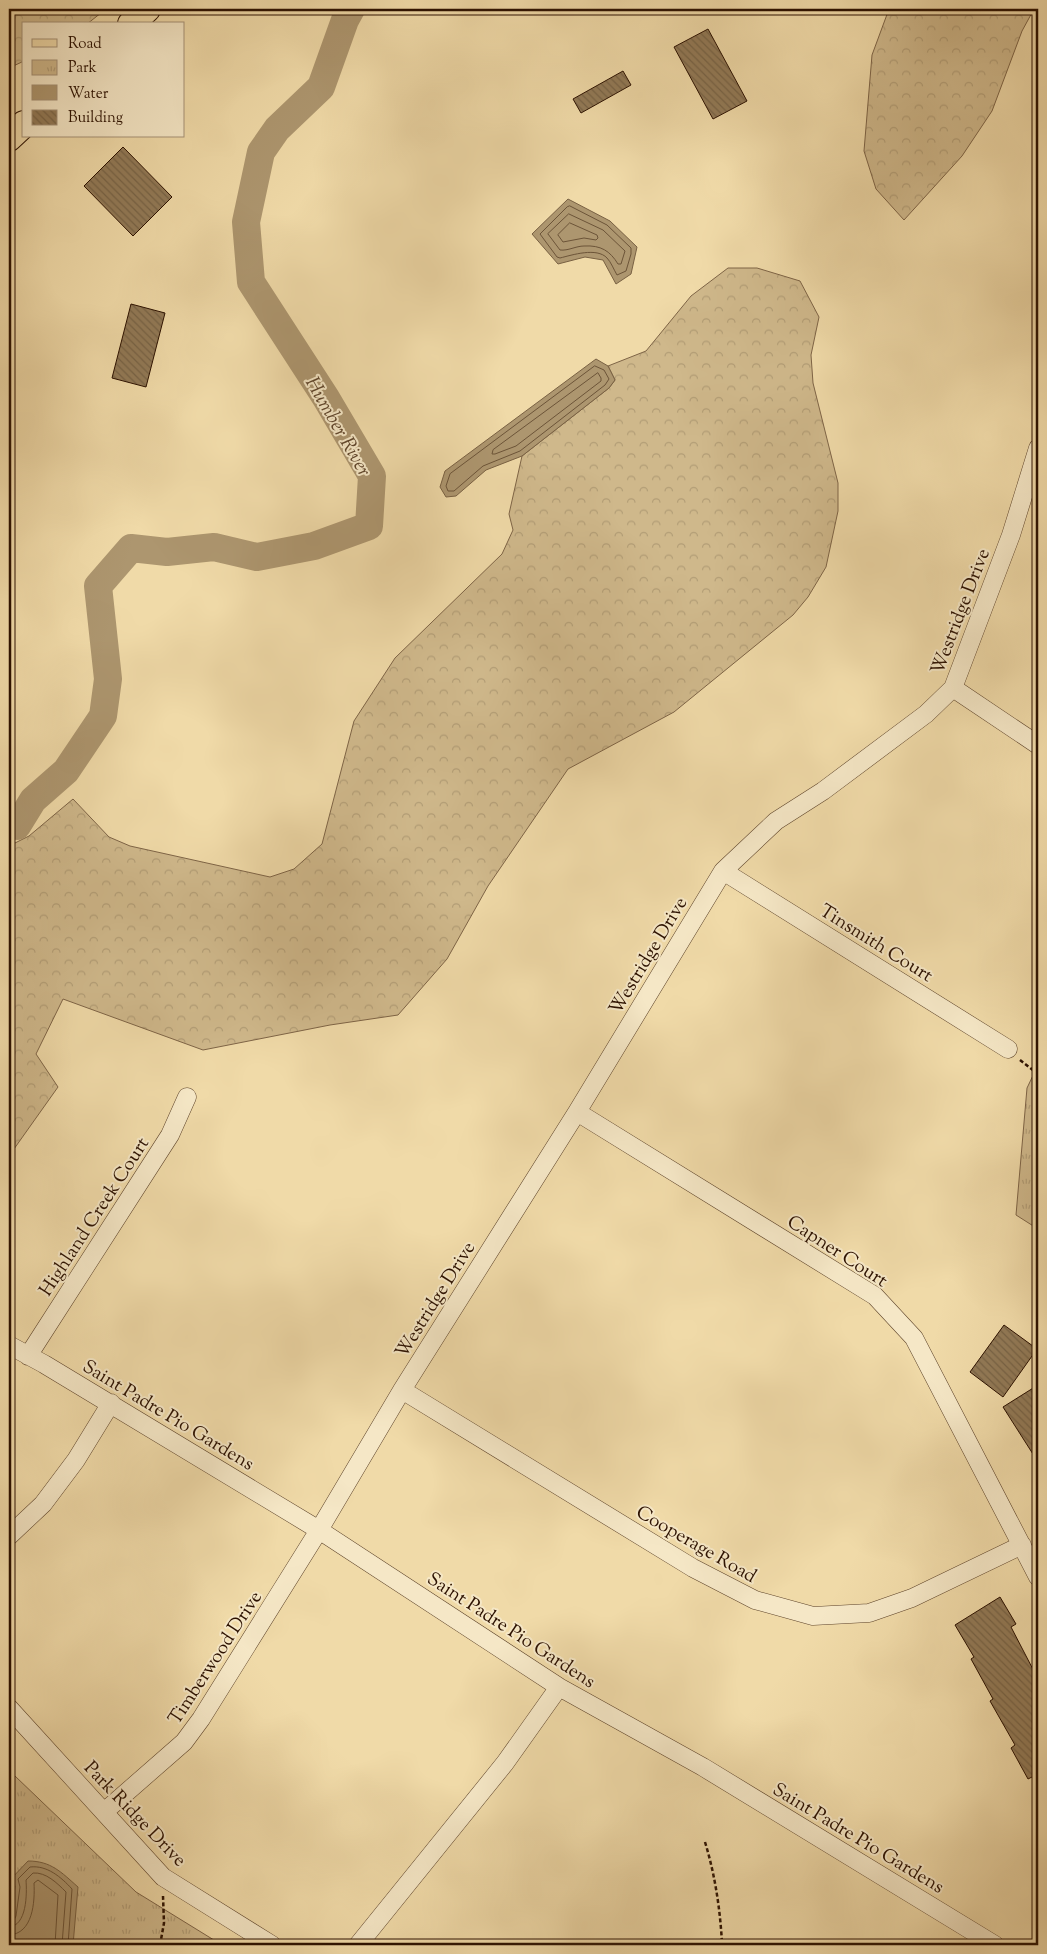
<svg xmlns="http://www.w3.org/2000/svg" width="1047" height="1954" font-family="'Sorts Mill Goudy',serif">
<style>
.forest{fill:url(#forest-crowns);stroke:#7e6446}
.park{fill:url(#park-tufts);stroke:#7e6446}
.water{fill:#ad966f;stroke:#796143}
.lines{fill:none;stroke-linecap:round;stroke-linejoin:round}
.shore{stroke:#6c5438;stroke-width:1}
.river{stroke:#ad966f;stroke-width:28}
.building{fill:url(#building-back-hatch);stroke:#2c1100}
.street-casing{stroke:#5d432a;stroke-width:19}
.primary-casing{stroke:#2c1100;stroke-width:28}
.path{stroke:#2c1100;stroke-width:2.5;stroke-dasharray:4 2.5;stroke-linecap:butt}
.street{stroke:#f5e7c6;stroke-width:18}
.primary{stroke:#f0daa8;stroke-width:26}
.labels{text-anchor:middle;stroke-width:4;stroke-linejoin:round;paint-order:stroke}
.street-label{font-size:19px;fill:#2c1100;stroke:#f5e7c6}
.water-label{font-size:20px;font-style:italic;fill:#60462c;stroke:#f5e7c6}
</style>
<defs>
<pattern id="forest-crowns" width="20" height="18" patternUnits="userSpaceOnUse" patternTransform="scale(1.25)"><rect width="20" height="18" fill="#cfb88b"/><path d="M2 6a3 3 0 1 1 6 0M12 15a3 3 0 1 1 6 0" fill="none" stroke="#b29d76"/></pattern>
<pattern id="park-tufts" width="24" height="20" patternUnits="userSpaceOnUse" patternTransform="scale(1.25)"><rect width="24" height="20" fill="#cfb88b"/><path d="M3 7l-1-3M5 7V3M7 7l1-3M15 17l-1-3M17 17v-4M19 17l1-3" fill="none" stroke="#b29d76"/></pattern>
<pattern id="building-back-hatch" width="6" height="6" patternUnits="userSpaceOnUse" patternTransform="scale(1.25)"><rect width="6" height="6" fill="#927a57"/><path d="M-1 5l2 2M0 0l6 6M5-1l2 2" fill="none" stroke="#776346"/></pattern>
</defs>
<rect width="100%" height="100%" fill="#f0daa8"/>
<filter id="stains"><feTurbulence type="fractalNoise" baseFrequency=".004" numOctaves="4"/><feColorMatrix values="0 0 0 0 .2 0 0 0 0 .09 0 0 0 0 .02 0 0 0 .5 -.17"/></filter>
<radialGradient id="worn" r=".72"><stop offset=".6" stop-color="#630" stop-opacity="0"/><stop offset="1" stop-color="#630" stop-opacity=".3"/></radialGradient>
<path class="forest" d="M9,9H106L87,24H24V61L9,68Z
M889,9H1034L1022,31L992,111L962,156L904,220L876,189L864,151L872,55Z
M728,268H757L800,281L819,317L811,355L813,383L838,483V511L826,567L808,597L793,615L674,712L568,769L488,886L447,959L398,1015L330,1025L203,1050L63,999L36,1054L58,1087L9,1156V846L29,836L73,799L109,837L130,846L270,877L294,869L322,844L354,721L395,658L502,554L513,530L509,514L522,456L609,388L615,380L608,366L646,351L691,296Z"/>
<path class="park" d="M1038,1065V1229L1016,1215L1027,1088Z
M15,1776L136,1892L222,1945H9V1789Z"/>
<path class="water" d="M568,199L610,221L637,247L631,274L616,284L603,260L585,257L558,264L532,234Z
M596,359L608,366L615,380L609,388L522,456L486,470L456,496L446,497L440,487L445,471Z
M28,1861C51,1861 61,1872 78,1887L73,1945H9V1932L15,1886L10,1880Z"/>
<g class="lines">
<path class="shore" d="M570,206L607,225L631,248V254L626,271L617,275C614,270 611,262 607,258C597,247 572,255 560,258L557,257L540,234L567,207Z
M569,214L603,230L625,251L621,264H618C610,251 601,245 584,246C576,246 568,251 560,250L548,234Z
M570,223L597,235L598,238L596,240L584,238L563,242L558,235Z
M595,366L604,370L609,379L605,385L520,451L483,466L454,491H448L446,486L450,474Z
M598,373L601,378V381L516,446L495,454H492L493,450Z
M9,1921L14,1920L16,1916L20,1887L18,1879L30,1867C47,1865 61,1877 72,1889L68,1945
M9,1927C27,1926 27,1894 26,1880L33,1873C46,1872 57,1883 66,1892L62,1945
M9,1935C33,1934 35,1902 34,1883L38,1880L58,1895L55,1945"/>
<path class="river" d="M9,824L17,826L33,800L66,771L103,716L108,679L98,586L131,548L167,552L214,547L257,557L314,546L369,526L372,476L326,398L251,282L246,222L261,152L277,129L321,87L345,20L351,9"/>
</g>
<path class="building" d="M708,29L747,101L713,119L674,47Z
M623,71L631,85L581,113L573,99Z
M123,147L172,197L133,236L84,186Z
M131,304L165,313L146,387L112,378Z
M1004,1325L1037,1349L1003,1397L970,1372Z
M1038,1385V1462L1003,1407Z
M1000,1597L1016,1624L1011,1627L1038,1679V1774L1028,1779L1011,1748L1015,1745L990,1701L993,1699L971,1659L974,1657L955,1625Z"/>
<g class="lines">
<g class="street-casing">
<path id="street" d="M953,688L1038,745
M723,871L1008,1049
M577,1112L875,1296L914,1338L1038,1577
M9,1345L44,1364L319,1530L559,1687L703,1767L995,1945
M28,1356L170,1135L187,1097
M402,1390L693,1568L755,1600L813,1616L869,1613L912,1598L1022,1545
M9,1536L43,1504L76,1460L111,1403
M9,1708L163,1877L272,1945
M104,1812L184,1742L201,1719L319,1530L402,1390L577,1112L723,871L776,821L823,791L926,714L953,688L1011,535L1038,448
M358,1945L505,1763L559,1687"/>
</g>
<g class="primary-casing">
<path id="primary" d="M131,24L147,9
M9,138L24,124"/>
</g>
<path class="path" d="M1020,1060L1038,1074
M705,1842C715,1875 720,1908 722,1943
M160,1945L164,1923L163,1896
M719,1945C728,1939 747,1943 758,1943L762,1945"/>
<use href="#street" class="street"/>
<use href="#primary" class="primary"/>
</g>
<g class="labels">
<g class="street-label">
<text transform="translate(959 611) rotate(-69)" y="7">Westridge Drive</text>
<text transform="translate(877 942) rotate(32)" y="7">Tinsmith Court</text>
<text transform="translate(647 955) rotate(-59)" y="7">Westridge Drive</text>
<text transform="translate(93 1216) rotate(-57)" y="7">Highland Creek Court</text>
<text transform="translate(838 1250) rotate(33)" y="7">Capner Court</text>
<text transform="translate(434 1299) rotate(-58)" y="7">Westridge Drive</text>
<text transform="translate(169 1414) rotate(31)" y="7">Saint Padre Pio Gardens</text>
<text transform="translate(697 1543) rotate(30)" y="7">Cooperage Road</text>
<text transform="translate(512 1629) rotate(33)" y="7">Saint Padre Pio Gardens</text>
<text transform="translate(214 1657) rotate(-57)" y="7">Timberwood Drive</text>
<text transform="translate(136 1813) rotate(46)" y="7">Park Ridge Drive</text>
<text transform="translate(859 1837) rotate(31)" y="7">Saint Padre Pio Gardens</text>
</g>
<g class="water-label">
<text transform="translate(339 426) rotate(60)" y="7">Humber River</text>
</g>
</g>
<rect width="1047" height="1954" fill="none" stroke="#f0daa8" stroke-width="30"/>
<rect x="10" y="10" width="1027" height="1934" fill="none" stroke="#2c1100" stroke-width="2.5"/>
<rect x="15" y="15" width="1017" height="1924" fill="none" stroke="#2c1100"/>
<rect x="22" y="22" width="162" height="115" fill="#f5e7c6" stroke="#a59177"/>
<rect x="32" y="39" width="25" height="8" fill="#f0daa8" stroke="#a59177"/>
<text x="68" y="48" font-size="15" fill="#2c1100">Road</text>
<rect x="32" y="60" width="25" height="15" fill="url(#park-tufts)" stroke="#a59177"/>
<text x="68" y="72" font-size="15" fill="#2c1100">Park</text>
<rect x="32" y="85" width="25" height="15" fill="#ad966f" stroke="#a59177"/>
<text x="68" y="98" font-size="15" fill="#2c1100">Water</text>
<rect x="32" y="110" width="25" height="15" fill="url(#building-back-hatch)" stroke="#a59177"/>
<text x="68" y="122" font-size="15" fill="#2c1100">Building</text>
<rect width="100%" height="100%" filter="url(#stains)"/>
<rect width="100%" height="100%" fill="url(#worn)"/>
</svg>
